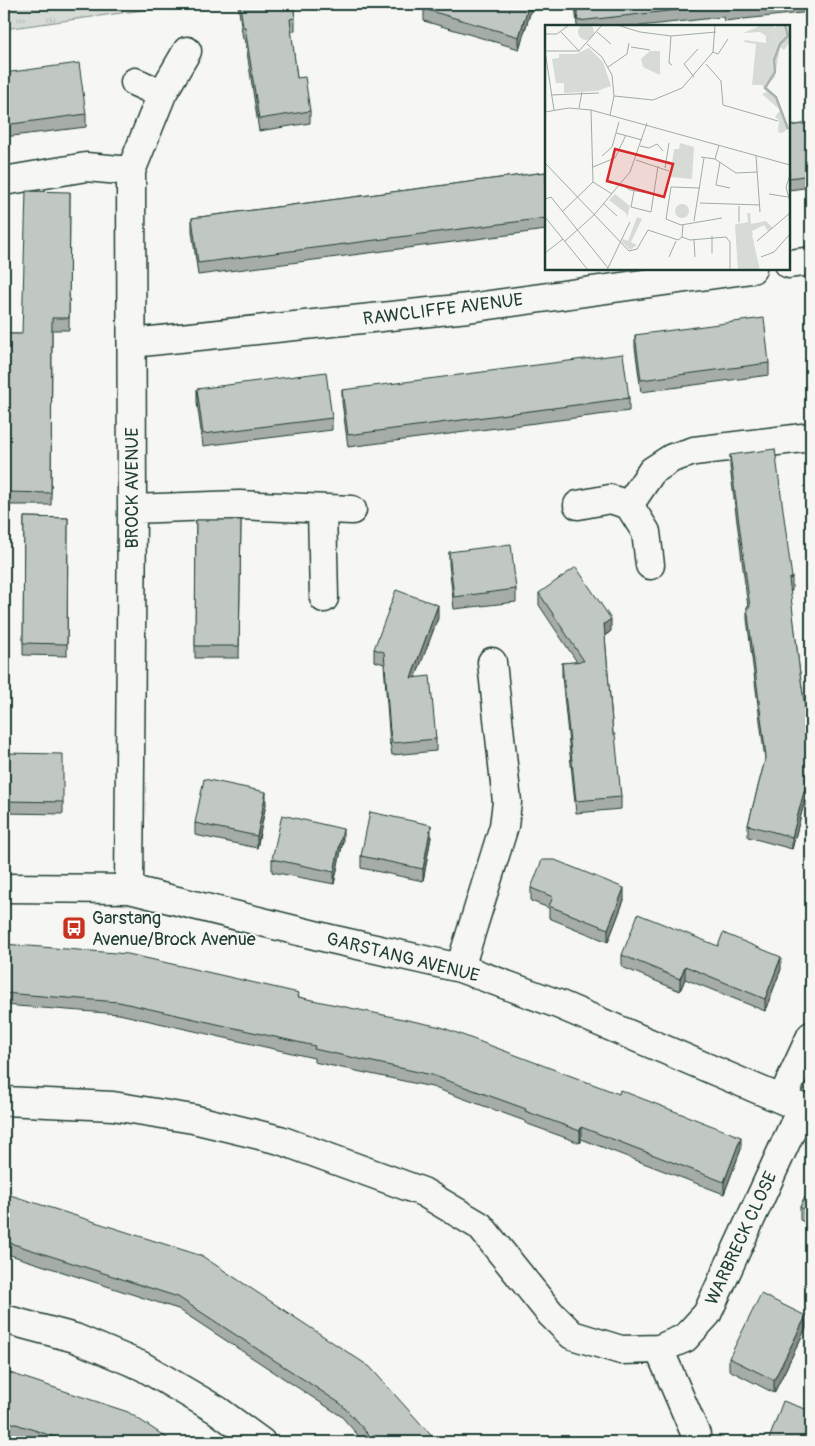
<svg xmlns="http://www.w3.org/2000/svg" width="815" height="1446" font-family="Pangolin,sans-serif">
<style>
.park{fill:url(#park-tufts);stroke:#7a8c85}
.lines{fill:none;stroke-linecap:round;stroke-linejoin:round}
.minor-casing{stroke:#1f3d34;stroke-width:31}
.minor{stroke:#f6f6f2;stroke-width:28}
.wall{fill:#a6aca8;stroke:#1f3d34}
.shaded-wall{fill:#878c88;stroke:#1f3d34}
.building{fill:#c1c8c3;stroke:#1f3d34}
.labels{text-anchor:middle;stroke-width:4;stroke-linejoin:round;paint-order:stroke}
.street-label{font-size:18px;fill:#1f3d34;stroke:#f6f6f2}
.poi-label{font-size:18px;fill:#1f3d34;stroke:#f6f6f2;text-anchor:start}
.inset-river{fill:none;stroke:#aab3ae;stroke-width:2.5}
.inset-road{fill:none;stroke:#a0aca6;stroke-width:1}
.view{fill:#d62828;fill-opacity:0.15;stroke:#d62828;stroke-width:2.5}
.inset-edge{fill:none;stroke:#1f3d34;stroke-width:2.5}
</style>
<defs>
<pattern id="park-tufts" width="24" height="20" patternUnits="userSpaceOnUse" patternTransform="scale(1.25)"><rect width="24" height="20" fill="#d6dbd6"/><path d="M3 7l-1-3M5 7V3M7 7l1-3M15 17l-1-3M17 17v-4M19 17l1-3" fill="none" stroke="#b7bdb8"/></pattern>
</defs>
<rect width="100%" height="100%" fill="#f6f6f2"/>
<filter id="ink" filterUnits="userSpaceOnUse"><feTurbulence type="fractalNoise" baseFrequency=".02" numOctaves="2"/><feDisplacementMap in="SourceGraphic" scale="10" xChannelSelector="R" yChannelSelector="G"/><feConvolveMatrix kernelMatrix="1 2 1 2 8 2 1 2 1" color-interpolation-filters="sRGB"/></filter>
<g filter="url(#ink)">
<path class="park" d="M4,4H187L4,29Z"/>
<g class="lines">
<g class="minor-casing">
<path id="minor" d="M135,82L162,94
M4,181L86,167L131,171
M789,264L811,261
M132,343L468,308L752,269
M578,505L610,499L629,505L646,532L650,565
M629,505L652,471L672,458L694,451L811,437
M132,509L239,505L352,510
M322,509L324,598
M4,888L129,889L331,939L460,968L558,1004L811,1112
M129,889L132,509L131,171L162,94L187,51
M460,968L504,826L507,802L492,662
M782,1099L811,1036
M4,1101L113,1106L193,1119L280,1140L423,1192L480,1226L550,1313L572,1335L621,1350L659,1349L685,1338L707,1314L802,1107
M4,1319L75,1338L142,1366L217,1410L261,1442
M659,1349L696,1435"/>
</g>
<use href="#minor" class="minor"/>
</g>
<path class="wall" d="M238,4H293L295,18V31H291L297,78L310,111V123L259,131L245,39H243Z
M533,4L519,49L424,21V9Z
M575,4H811V12L724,21L723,17L640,26H577Z
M4,73L86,114V127L4,137Z
M811,123V187L789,190V126Z
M546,172V230L198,275L192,231V218Z
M70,192L69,330H52L51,505H5L7,334H22Z
M635,335L769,363V375L641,392L635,347Z
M197,389L332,418V430L203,446L197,402Z
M342,390L629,398V411L348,447L342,402Z
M730,455L792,578V591H790L799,666L811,750V777L792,849L748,837V825L765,760L747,619V607H748L730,467Z
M24,517L68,518L67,656L23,655Z
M196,520H241L239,658H195Z
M449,552L516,589V602L454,609L449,564Z
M539,593L611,631L605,636L613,734L621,797V809L576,813L562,676V663L577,662L539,605Z
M438,618L415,677L436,739V751L392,755L390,743V745L384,664L374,661V649Z
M4,753L63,802V814L4,813Z
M266,804L257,848L195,835V823Z
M431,837L423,881L361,868V856Z
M343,841L334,884L272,872V859Z
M531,888L624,900L608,942L549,918V908L531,901Z
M4,944L299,997L741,1149L724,1194L581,1139L580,1143L525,1123V1121L432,1087L314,1062V1058L119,1014L4,1005Z
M718,946L781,969L765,1011L685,979L680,991L622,967V955Z
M811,1186V1225L800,1220V1207Z
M4,1193L437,1442H364L341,1416L178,1309L4,1253Z
M806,1328L774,1393L729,1370V1358Z
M4,1371L173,1442H33L4,1432Z"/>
<path class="shaded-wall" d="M529,4H533L519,49V37Z
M438,605V618L411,690V678Z
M611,619V631L604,636V624Z
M811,765V777L792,849V837Z
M266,792V804L257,848V836Z
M431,825V837L423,881V869Z
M343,829V841L334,884V872Z
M624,888V900L608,942V929Z
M781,957V969L765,1011V999Z
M685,966V979L680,991V979Z
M581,1127V1139L580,1143V1131Z
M741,1137V1149L724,1194V1182Z
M806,1316V1328L774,1393V1380Z
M811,1419V1430L807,1442H803Z"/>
<path class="building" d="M240,4H293L295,18L290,19L297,78L305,77L310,111L259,119L245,27H243Z
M426,4H529L519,37L424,9Z
M576,4H772L724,9L723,5L578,21Z
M79,63L86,114L4,125V73Z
M811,123V175L789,178V126Z
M546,172V218L198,263L192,218Z
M26,191L70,192L69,318H52L51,493L5,492L7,334H22Z
M764,318L769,363L641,380L635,335Z
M623,354L629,398L348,435L342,390Z
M326,372L332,418L203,434L197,389Z
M775,449L792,578L789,579L799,666L811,750V765L792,837L748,825L766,756L747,607H750L730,455Z
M24,517L68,518L67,644L23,643Z
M196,520H241L239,646H195Z
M511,544L516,589L454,597L449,552Z
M576,567L611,619L604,624L613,734H615L621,797L576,801L562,663L584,661L539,593Z
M396,590L438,605L411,678L430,676L436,739L392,743L390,731V732L384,652L374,649Z
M4,753L63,754V802L4,801Z
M204,779L266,792L257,836L195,823Z
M370,812L431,825L423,869L361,856Z
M282,815L343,829L334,872L272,859Z
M542,860H555L624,888L608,929L549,906L553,897L531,888Z
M638,914L718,946L723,933L781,957L765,999L685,966L680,979L622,955Z
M4,944L128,954L299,993L298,997L441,1027L619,1094L620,1090L741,1137L724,1182L581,1127L580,1131L525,1111L526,1109L432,1075L314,1049L315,1046L119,1002L4,993Z
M811,1186V1213L800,1207Z
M4,1193L202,1256L370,1367L437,1442H375L341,1404L178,1297L4,1241Z
M761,1294L806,1316L774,1380L729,1358Z
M4,1371L128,1412L173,1442H70L4,1420Z
M783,1401L811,1411V1419L803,1442H768Z"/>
</g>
<defs>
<g id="bus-square" transform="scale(1.25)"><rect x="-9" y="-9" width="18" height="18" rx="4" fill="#c8321e" stroke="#f6f6f2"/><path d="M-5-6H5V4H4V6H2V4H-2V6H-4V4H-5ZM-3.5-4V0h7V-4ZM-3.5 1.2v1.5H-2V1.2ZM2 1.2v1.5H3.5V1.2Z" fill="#fff"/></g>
</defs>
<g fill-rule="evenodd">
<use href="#bus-square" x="74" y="928"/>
</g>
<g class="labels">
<g class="street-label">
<text transform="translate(443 309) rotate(-7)" y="6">RAWCLIFFE AVENUE</text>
<text transform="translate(132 488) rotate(-90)" y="6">BROCK AVENUE</text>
<text transform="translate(403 957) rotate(14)" y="6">GARSTANG AVENUE</text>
<text transform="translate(741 1238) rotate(-65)" y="6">WARBRECK CLOSE</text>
</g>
<g class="poi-label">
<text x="92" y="924">Garstang<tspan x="92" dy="21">Avenue/Brock Avenue</tspan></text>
</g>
</g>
<g transform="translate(545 25)">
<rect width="245" height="245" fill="#f6f6f2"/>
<path d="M33 7a8 8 0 1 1 16 0a8 8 0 1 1-16 0ZM217,0H226L233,18L226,37L229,47L219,60H207L211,19L199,17L200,15L221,18V11L215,7L198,8ZM70,169L85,181L82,193L81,188L64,175ZM202,188H205L206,199L221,196L228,203L223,206L219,200L207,206L208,211L200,200L195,199L203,197ZM92,192L97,194L86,217L92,220L85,225L77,217L78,214L83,216Z" fill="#d6dbd6"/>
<path d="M226,0L231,3L232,0H245V17L239,25L235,22L230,52L221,61L229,69L243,104L237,108L233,107L234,95L230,92L235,85L217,69L222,67L217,60L229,47L226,37L233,18ZM105,26H115V50L98,42L96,34Z" fill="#d6dbd6"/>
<path d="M44,23L58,37L66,61L52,66L19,68V58H11L7,34L14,33V29H31ZM135,118L149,122L147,154L125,152L129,124H134ZM130 186a7 7 0 1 1 14 0a7 7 0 1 1-14 0ZM195,198L205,202L215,245H193L190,200Z" fill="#d6dbd6"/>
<path d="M131,129L146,130L144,151L128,150ZM208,213L211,235L197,237L194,214Z" fill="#d6dbd6"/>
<path class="inset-river" d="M240,0L243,11L235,19L229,35L230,47L220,63L231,72L243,104"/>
<path class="inset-road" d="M72,0L95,7L126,11L171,7M16,7L34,26M52,7L66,19M0,9H12L24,0M126,11L124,38L127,40M42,19L57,32L67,50L69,71L65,90M86,22L105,25M168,27L173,29L183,14M161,39L176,56L178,80L233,96M63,42L82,29L84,18M149,52L139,39L153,24M6,70L54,68M69,71L108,75L137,63L168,27L170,0M34,83L37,67M9,85L0,26H34L57,0M0,87L24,83L46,85L245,140M71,108L97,115M95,121L104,123L112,119L118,126M57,131L67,122L74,97M211,131L215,187M156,132L170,134L174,120M170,134L191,148L212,147M91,135L124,146M175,137L171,160L185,163M0,138L84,226L92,224L103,205L133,215L137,212L138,199M48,142L70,133L81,110M120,143L124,118M245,150L241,162L245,177M48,157L67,169M76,159L85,165L109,169M155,163L126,162L121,194L136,200L177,193M89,166L86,182L106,187L113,141M224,169L243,172M0,174L6,172L63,243M155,178L215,180M59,179L72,191M194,181V197M18,186L48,157L46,85M0,192L43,245M149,196L159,133M137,212L145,215L181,212L185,217V245M149,215L150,232M20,216L49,190L85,147L102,98M212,216L245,188M0,228L18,214M167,228V211M124,232L131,216M216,232L229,227L245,209M62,245L85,197"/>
<path class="view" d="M70,124L128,139L119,172L62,156Z"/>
<rect width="245" height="245" class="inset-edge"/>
</g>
<rect width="815" height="1446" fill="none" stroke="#f6f6f2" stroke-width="20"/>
<rect x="10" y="10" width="795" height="1426" fill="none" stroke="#1f3d34" stroke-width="2" filter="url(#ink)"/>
</svg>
